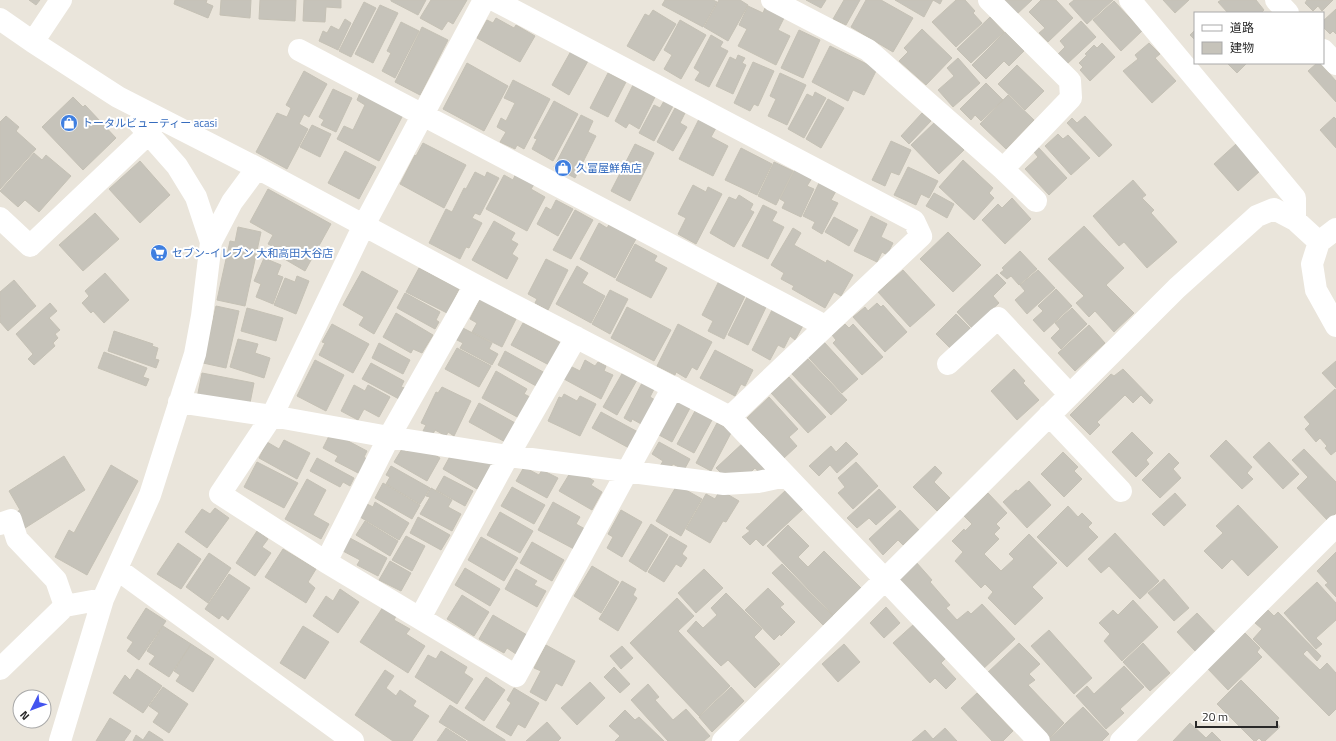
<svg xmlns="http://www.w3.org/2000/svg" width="1336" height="741" font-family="'Titillium Web','Noto Sans JP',sans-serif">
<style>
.building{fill:#c6c3ba;stroke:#c5c1b5}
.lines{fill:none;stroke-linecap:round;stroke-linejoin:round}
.minor{stroke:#fff;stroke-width:22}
.labels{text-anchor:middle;stroke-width:4;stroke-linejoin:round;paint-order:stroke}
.shop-label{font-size:11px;fill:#366cbe;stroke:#fff;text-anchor:start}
</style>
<rect width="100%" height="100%" fill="#eae5db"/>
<path class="building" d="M29,0H40L36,5Z
M175,0H207L206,3L213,6L208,18L174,4Z
M221,0H251L250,18L220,15Z
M260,0H296L295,21L259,19Z
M304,0H341V8L326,7L325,22L303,21Z
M391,0H426L418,15L391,1Z
M431,0H467L453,24L448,21L442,30L420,18Z
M665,0H713L717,2L703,27L662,5Z
M719,0H740L748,5L728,41L704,27Z
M806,0H826L821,8Z
M844,0H860L846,25L833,19Z
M866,0H881L913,18L893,52L851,27Z
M895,0H942L940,4L933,0L924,17Z
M956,0H965L975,11L973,13L982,23L956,47L932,22Z
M1003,0H1032L1016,15Z
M1041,0H1056L1073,18L1048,42L1039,33L1045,28L1029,12Z
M1074,0H1113L1087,24L1069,4Z
M1163,0H1189L1175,13Z
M1221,0H1256L1264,10L1261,13H1228L1218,2Z
M1307,0H1333L1322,11L1318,6L1313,11L1305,3Z
M1114,1L1142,31L1121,51L1093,20Z
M364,2L376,8L351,57L339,51Z
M380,5L398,13L373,63L355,54Z
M748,6L763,13L765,8L784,18L778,30L790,36L776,65L738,46L747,29L739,25Z
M1336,9V34L1333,31L1330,34L1323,27V21Z
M653,10L676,24L654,61L627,46L645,14L649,16Z
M990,17L1004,32L971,63L957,49Z
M496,18L514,28L516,25L535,36L520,62L477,38L487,20L493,23Z
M345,19L351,23L338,50L319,41L323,31L327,33L331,26L339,30Z
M680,20L706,35L681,79L664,69L672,55L664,50Z
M1081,21L1096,37L1067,64L1058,54L1065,47L1060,41Z
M401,22L419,31L395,78L382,71L391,53L387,51Z
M422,27L448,40L420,95L395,82Z
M922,29L952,58L926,85L899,61L908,52L904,48Z
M799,30L820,40L803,78L781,68Z
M1195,30V40L1190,35Z
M1005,32L1024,51L1009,66L1004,61L986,79L972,65Z
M711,35L723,42L720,47L728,51L709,87L695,80L700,72L694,68Z
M1102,43L1115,57L1090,81L1080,70L1083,67L1079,63L1087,55L1085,54L1094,45L1097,48Z
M1149,43L1160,54L1155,58L1176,81L1152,103L1123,71L1138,59L1135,55Z
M830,46L877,69L864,95L853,90L848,101L812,82Z
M571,51L588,61L569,95L552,85Z
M738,55L745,58L742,63L746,65L733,94L716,86L730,57L736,60Z
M958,58L980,83L953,107L938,90L954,76L947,68Z
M753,62L774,71L758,106L754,104L750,111L734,103Z
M467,63L508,86L484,131L443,109Z
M1227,63H1247L1237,73Z
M1317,63H1320L1336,81V102L1308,71Z
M1017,65L1044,91L1025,110L998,84Z
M304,71L327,84L309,117L304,114L299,124L308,129L287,169L256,152L277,113L287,117L291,108L286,105Z
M608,73L626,82L608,117L590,108Z
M780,73L806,85L787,125L768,116L776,99L770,96Z
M513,80L550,99L524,149L517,145L515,149L500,142L506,132L497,127L501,118L506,121L515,103L504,98Z
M986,83L1003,100L981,121L975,115L971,120L960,109Z
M633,85L655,97L639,129L629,123L626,128L615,121Z
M333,89L352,98L336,132L321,125L324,120L319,117Z
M815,92L826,98L804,138L788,129L807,94L813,97Z
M360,93L403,115L379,161L337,139L344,126L353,130L365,105L357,100Z
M1008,95L1034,120L1006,149L980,124Z
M73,97L83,107L85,105L116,138L83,170L42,127Z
M828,99L844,108L821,148L806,139Z
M554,101L578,114L553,161L532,149L537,139L534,138Z
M664,101L673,106L654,141L639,133L654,105L660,108Z
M675,108L685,113L680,123L687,127L673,151L657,142Z
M922,113L931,121L909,144L901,136Z
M581,115L593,121L588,132L596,136L575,178L554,167Z
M6,116L19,127L16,131L36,149L0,189V122Z
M1085,116L1112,145L1099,157L1067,123L1072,118L1077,123Z
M1334,117L1336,119V148L1320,130Z
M699,119L716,128L711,137L728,146L713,176L679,159Z
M936,121L964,150L939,174L911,145Z
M312,125L331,134L320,157L300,147Z
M1058,134L1063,139L1068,135L1090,158L1071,175L1045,146Z
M891,141L911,150L899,175L891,172L885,186L872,180Z
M423,143L466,165L444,208L400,184L415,155L416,156Z
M635,144L654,153L630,201L611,191Z
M1236,144L1260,171L1238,191L1214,164Z
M1038,147L1067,178L1049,195L1025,169L1038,157L1034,152Z
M741,148L772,164L757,195L725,180Z
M345,151L376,167L359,199L328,183Z
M34,153L42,160L46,155L71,176L39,212L25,200L18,207L0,191Z
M963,160L993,188L989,193L994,198L974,220L939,187Z
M140,161L170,195L140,223L109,189Z
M774,162L793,171L776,205L758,196Z
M908,167L938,181L929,198L921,194L916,205L894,195Z
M795,169L812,178L807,186L814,189L801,217L782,208L785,202L780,199Z
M475,172L485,177L487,172L499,178L480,215L475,213L472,218L482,223L469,248L466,247L460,259L429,243L446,209L452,212L464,188L466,189Z
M516,173L535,183L531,189L545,197L527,231L486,209L504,175L513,180Z
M1133,180L1146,195L1142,198L1154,210L1151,213L1177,242L1147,268L1124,242L1119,246L1093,216Z
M819,183L836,191L831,200L838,203L822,234L812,228L815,222L803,216Z
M693,185L706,192L708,187L722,194L696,244L678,234L686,218L678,214Z
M268,189L331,224L305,271L281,257L284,252L268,244L273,235L250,222Z
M934,193L954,204L947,218L926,206Z
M739,195L753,204L750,210L754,212L734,247L710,233L729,197L736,200Z
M1012,198L1031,219L1005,244L982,220L998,204L1002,208Z
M556,200L573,209L558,236L537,224L546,207L551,210Z
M763,205L777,212L772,221L784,227L768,259L742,246Z
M575,210L593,220L571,259L553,250Z
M95,213L119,239L83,271L59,245Z
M871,216L887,224L881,237L893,243L887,255L882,252L877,262L854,251Z
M834,217L858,230L849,246L825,232Z
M494,221L515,233L511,240L518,244L512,254L518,258L507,279L472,260Z
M599,223L607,228L610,223L637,237L615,278L580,259Z
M1084,226L1124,268L1106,285L1134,313L1114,332L1095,311L1089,317L1076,303L1084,296L1048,259Z
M238,227L261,232L245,306L217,300L230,241L235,242Z
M793,228L801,233L794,245L826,263L827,260L853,275L841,296L834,292L825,308L792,289L794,286L781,279L784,273L771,265Z
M948,232L981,265L953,292L920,259Z
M635,244L657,256L654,261L667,268L651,298L616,280Z
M1020,251L1037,269L1019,285L1011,276L1007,279L1000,273L1004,270L1002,268Z
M264,258L281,265L277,275L283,277L273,304L256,297L261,284L254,281Z
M546,259L568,270L548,310L535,303L537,299L528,294Z
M577,266L588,273L582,283L605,296L591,323L556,304Z
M419,268L459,289L447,313L406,292Z
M903,270L935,305L910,327L878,292Z
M1038,270L1055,288L1027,314L1015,300L1025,291L1020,285Z
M362,271L398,291L374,334L359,325L364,317L343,305Z
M105,273L129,300L104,323L93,311L91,313L82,303L89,296L85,291Z
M997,274L1006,283L993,296L999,303L972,328L957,312Z
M297,276L309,281L296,314L274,305L285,278L295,282Z
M14,280L36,306L8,331L0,322V317L1,316L0,315V292Z
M719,281L746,294L724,339L708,331L713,321L702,315Z
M1056,289L1072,306L1044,332L1033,320L1043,311L1038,306Z
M610,290L628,299L610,334L592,324Z
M405,293L440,312L436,320L439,322L435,329L397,308Z
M748,295L767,305L748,345L728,335Z
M481,297L504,309L502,312L516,319L502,347L472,332L477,323L470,319Z
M50,303L57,311L49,318L60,330L55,334L58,338L53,343L55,346L34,365L28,359L33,354L16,334Z
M877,303L881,307L883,305L907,332L885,352L853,317L865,307L868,311Z
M216,306L239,311L226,368L203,363Z
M627,307L671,330L654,361L611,338Z
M247,308L283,318L276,341L241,331Z
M1072,308L1087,324L1061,349L1051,338L1060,329L1055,323Z
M772,310L805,322L795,340L790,336L784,348L778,345L770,360L752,350Z
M396,313L433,335L422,353L413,349L411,353L383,337Z
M956,314L971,329L951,349L936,334Z
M523,323L561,343L549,365L511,345Z
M332,324L369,344L353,373L319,355L325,343L322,342Z
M678,324L712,342L697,370L692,367L686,378L676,372L675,375L657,366Z
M845,324L849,328L853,324L883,357L862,375L833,343L836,340L832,335Z
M1089,325L1105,343L1075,371L1058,353Z
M461,327L492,343L489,349L498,354L492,365L460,348L463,343L455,339Z
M114,331L153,344L152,346L158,348L155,359L159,360L156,368L108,351Z
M238,339L258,344L255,353L270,358L264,378L230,367Z
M824,342L858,379L842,393L808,357Z
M379,343L410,360L403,374L372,358Z
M457,348L491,366L479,387L445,369Z
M715,350L753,370L745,386L741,384L735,396L700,378Z
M505,351L545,373L538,387L498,365Z
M104,352L147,368L143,377L149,379L146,386L98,368Z
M807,358L847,400L831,415L791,373Z
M315,360L344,375L326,411L297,396Z
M585,360L595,366L598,362L606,366L604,371L613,375L601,399L564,379L570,366L580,371Z
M1336,361V388L1322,373Z
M371,363L404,381L401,387L405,388L399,399L362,379Z
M1014,369L1025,381L1023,383L1039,400L1017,420L991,391Z
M1123,369L1153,400L1150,404L1141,395L1133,403L1125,395L1097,422L1100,425L1090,435L1070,415L1111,374L1114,376Z
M496,371L527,389L524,394L530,397L519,418L482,398Z
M623,372L637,380L617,415L603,407Z
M202,373L254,383L249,408L197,398Z
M789,377L826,417L808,433L771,393Z
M642,383L654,389L650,397L655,400L643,425L632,419L631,422L624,418Z
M354,385L365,391L368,385L390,397L379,417L364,409L358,420L341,411Z
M442,387L471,401L454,436L448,432L446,436L435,430L432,436L423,431L426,425L421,423L436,392L438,393Z
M1335,389L1336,391V451L1331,455L1325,448L1327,446L1320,438L1316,442L1305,429L1310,424L1304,417Z
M564,394L577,401L580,396L596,404L580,436L548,421L559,397L562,398Z
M769,397L798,429L789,437L797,446L784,458L747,418Z
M677,401L690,408L672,442L659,435Z
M479,403L517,424L507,443L469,422Z
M695,411L712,420L694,453L677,444Z
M601,412L638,432L629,448L592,428Z
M717,423L732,431L711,471L696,463Z
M331,432L367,451L364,457L368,460L360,474L335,461L338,456L323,448Z
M1132,432L1153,453L1146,460L1149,464L1136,477L1112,452Z
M284,440L310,453L297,479L259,458L267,442L279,449Z
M1226,440L1252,467L1247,473L1253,479L1242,489L1210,456Z
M413,442L440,458L427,481L394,462L402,449L407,452Z
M659,442L690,459L684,470L673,464L669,470L660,466L663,461L652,454Z
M744,442L769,470L762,476L755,468L747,476L743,472L735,479L725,477L716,468Z
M846,442L858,454L837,473L830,465L819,476L809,466L831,446L836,452Z
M1269,442L1299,474L1283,489L1253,457Z
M454,449L492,464L477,489L443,469Z
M1304,449L1336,482V513L1328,521L1297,488L1308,477L1292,460Z
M1063,452L1078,467L1074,471L1082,479L1064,497L1041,474Z
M1169,453L1179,463L1173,469L1181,478L1160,498L1142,480Z
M64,456L85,490L25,528L15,513L20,510L9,491Z
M317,458L354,478L350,486L343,482L340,487L310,471Z
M257,462L298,483L284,508L244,487Z
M856,462L878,486L853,509L838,493L845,487L838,478Z
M111,465L138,481L87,575L55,557L69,530L74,533Z
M391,466L430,488L420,504L386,484L390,477L386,475Z
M935,466L942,473L934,482L950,498L937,511L913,487Z
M524,467L539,475L542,470L558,478L547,498L516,481Z
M573,468L594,481L591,485L602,492L592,510L559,491Z
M444,476L473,491L465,506L436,490Z
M307,479L326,490L313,515L329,524L321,539L285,519Z
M1029,481L1051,505L1027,528L1003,502L1016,490L1018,491Z
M383,483L420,505L412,519L375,498Z
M677,485L702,499L681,536L656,521Z
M512,487L545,505L534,524L501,506Z
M431,488L452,500L448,507L461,514L452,531L420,514L430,497L426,496Z
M787,489L804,508L763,546L756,539L750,545L742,537L750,531L746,528Z
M879,489L896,507L876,525L869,518L857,528L847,518Z
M720,490L739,501L726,522L723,521L710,543L686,529L706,494L715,499Z
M988,493L1007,513L996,524L1000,528L994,534L999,539L984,554L1001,571L1014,559L1009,554L1029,534L1057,563L1032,587L1043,598L1015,625L988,598L993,592L985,584L981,588L955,561L963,552L952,541L964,529L965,531L972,524L964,516Z
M1175,493L1186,505L1164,526L1152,514Z
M375,502L409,523L399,540L360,517L367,504L373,507Z
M553,502L580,517L576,524L585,529L574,549L538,530Z
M1238,505L1278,547L1248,576L1232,559L1222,569L1204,551L1223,533L1216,526Z
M1068,506L1078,517L1082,513L1092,523L1088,527L1098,537L1067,567L1037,537Z
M215,508L229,518L207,548L185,532L202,509L210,514Z
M621,510L642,522L622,557L607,548L613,537L608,534Z
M900,510L919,530L903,545L898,540L883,555L869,539Z
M500,512L533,531L520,553L487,535Z
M418,517L450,535L441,550L410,533Z
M365,521L398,541L390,556L356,535Z
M651,524L668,535L646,572L629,561Z
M788,525L809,546L798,557L808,567L824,551L861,588L833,615L767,546Z
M257,531L268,539L262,547L271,553L255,576L236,563Z
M1115,533L1159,581L1140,599L1109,566L1101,573L1088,559Z
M406,536L425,546L412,571L392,560Z
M670,536L687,546L682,554L687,558L681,567L676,564L664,582L648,572Z
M348,537L387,558L378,576L357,565L360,560L341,550Z
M481,537L518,558L504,581L468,560Z
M532,542L564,560L552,581L520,563Z
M178,543L201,559L181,589L157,574Z
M283,549L316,569L308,582L315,588L306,603L265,577Z
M1336,552V597L1325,585L1328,583L1317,571Z
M209,553L231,568L208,603L186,587Z
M390,561L411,573L401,591L379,580Z
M916,562L932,580L930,582L950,605L946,608L957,620L968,611L971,614L982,604L1015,639L982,670L896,581Z
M782,564L833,616L823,625L772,573Z
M592,566L619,582L601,613L574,596Z
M465,568L500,589L490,606L455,585Z
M516,569L537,581L534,585L546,591L537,607L505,589Z
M704,569L723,588L696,613L678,593Z
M229,574L250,588L228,620L222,615L219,619L205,609Z
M1164,579L1189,608L1174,621L1148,593Z
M622,581L636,589L633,595L637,598L618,631L599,619Z
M1317,582L1336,603V620L1316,638L1322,644L1316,649L1284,613Z
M768,588L784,604L780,607L795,622L781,636L780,634L774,640L745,610Z
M340,589L359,602L338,633L313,616L326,596L333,601Z
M726,593L762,629L754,637L780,664L755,688L728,660L721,666L687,631L696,621L703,628L717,615L711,608Z
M462,595L489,612L474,636L447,619Z
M677,598L694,616L678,631L730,686L699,716L630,643Z
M1133,600L1158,627L1122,661L1104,641L1110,634L1099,623L1113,610L1118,615Z
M383,607L396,616L394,620L410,629L406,634L425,646L408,673L360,642Z
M886,607L900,623L884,638L870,623Z
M146,608L166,621L139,660L127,651L133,642L127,638Z
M1268,610L1274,616L1278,612L1321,656L1317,661L1307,650L1303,654L1320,670L1327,663L1336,673V709L1329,716L1253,639L1262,629L1255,623Z
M1197,613L1216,633L1196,652L1177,632Z
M493,615L527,635L516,654L507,648L504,653L479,639Z
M914,624L946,658L941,663L956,679L946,689L935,678L930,683L893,643Z
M163,626L191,644L169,677L149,664L155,656L147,651Z
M303,626L329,642L305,679L280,663Z
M1049,630L1092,678L1074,694L1031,646Z
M1245,633L1260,648L1257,652L1262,657L1228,690L1208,669Z
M1019,643L1040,664L1029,674L1035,680L1028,685L1064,723L1048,739L986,674Z
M1143,643L1170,673L1150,691L1123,662Z
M191,644L214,659L193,692L176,681L180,675L174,671Z
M844,644L860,662L838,682L822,664Z
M546,645L575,661L562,686L556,683L546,701L530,692L541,671L534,668Z
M622,646L633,658L621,669L610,656Z
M441,651L467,667L464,673L473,679L457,704L415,677L428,655L436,659Z
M1124,666L1144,687L1120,709L1124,713L1106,729L1076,696L1087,686L1094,694Z
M614,667L630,684L620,693L604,677Z
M137,669L162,686L143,713L113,693L125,675L130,680Z
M385,670L394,676L386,688L396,696L400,690L416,701L413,706L429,716L412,741H393L355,715Z
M486,677L505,690L484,721L465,708Z
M1241,680L1279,718L1276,722L1280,727L1265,741H1262L1259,738L1256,741H1254L1217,704Z
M590,682L605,698L577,725L561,708Z
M648,684L659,697L655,700L673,720L686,709L710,736L704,741H668L631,700Z
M163,687L188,704L169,733L153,722L159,713L149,706Z
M731,687L744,701L712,732L699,717Z
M514,688L539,703L525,728L518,724L511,736L496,727L511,703L507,700Z
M977,693L1013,731L1003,741H992L961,708Z
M450,705L505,740V741H469L439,722Z
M1083,707L1109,734L1102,741H1049L1048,740Z
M625,710L635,720L639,717L664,741H615L620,736L609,726Z
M110,718L131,731L124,741H96Z
M547,722L561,738L558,741H526Z
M1190,723L1206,738L1212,732L1221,741H1173Z
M446,728L466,741H437Z
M945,728L957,741H912L925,730L933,739Z
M149,731L163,740V741H133L136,735L143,740Z"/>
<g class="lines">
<path class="minor" d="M484,0L364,225L272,416L220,494L326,562L516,676L673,387
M494,0L914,221L921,236L730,417
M772,0L868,50L1003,169L1071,98L1070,81L989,0
M1130,0L1295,198V220
M1276,0L1288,13
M0,19L33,42L118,97L257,168L475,285L730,417L1039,741
M33,42L61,0
M299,50L825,326
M1323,50L1336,64
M139,123L177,166L196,197L211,242
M1003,169L1036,201
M0,218L30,246L148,134
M1336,229L1319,242L1312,264L1316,290L1336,326
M948,364L998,318L1070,395
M179,402L272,416L389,437L508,456L724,484L758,482L786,476
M1049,415L1121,491
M0,524L11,520L17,539L56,580L65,606
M326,562L389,437L475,285
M117,569L353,741
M420,618L508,456L576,337
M0,669L65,606L103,599
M60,741L103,599L150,495L195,354L202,316L211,242L232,202L257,168
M723,741L1177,288L1257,216L1274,209L1295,220L1319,242
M1121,741L1336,526"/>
</g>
<defs>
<g id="shop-disc" transform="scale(0.9)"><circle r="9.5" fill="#3f7fe0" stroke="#fff"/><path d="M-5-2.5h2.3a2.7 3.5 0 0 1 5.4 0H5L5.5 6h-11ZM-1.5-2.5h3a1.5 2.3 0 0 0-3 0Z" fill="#fff"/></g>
<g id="supermarket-disc" transform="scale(0.9)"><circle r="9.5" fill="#3f7fe0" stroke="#fff"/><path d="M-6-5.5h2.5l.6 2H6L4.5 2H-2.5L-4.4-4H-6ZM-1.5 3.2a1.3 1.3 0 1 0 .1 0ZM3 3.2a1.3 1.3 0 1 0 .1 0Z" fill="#fff"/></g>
</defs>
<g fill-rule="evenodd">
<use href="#shop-disc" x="69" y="123"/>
<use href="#shop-disc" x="563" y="168"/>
<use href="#supermarket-disc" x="159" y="253"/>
</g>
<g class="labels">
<g class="shop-label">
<text x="82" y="127">トータルビューティー acasi</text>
<text x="576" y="172">久富屋鮮魚店</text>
<text x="172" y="257">セブン-イレブン 大和高田大谷店</text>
</g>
</g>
<rect x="1194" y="12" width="130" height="52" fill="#ffffff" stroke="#a9a9a9"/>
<rect x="1202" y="25" width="20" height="6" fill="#ffffff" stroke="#a9a9a9"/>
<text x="1230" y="32" font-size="12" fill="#292929">道路</text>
<rect x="1202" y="42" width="20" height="12" fill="#c6c3ba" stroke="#a9a9a9"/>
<text x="1230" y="52" font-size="12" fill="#292929">建物</text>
<g transform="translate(32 709) rotate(228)"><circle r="19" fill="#ffffff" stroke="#a9a9a9"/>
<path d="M0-3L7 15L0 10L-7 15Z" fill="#4354ef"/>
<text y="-6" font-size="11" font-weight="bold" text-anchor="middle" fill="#292929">N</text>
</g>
<path d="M1196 721v6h81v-6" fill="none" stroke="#292929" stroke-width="2"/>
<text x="1202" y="721" font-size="12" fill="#292929" stroke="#ffffff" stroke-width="3" paint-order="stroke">20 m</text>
</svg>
